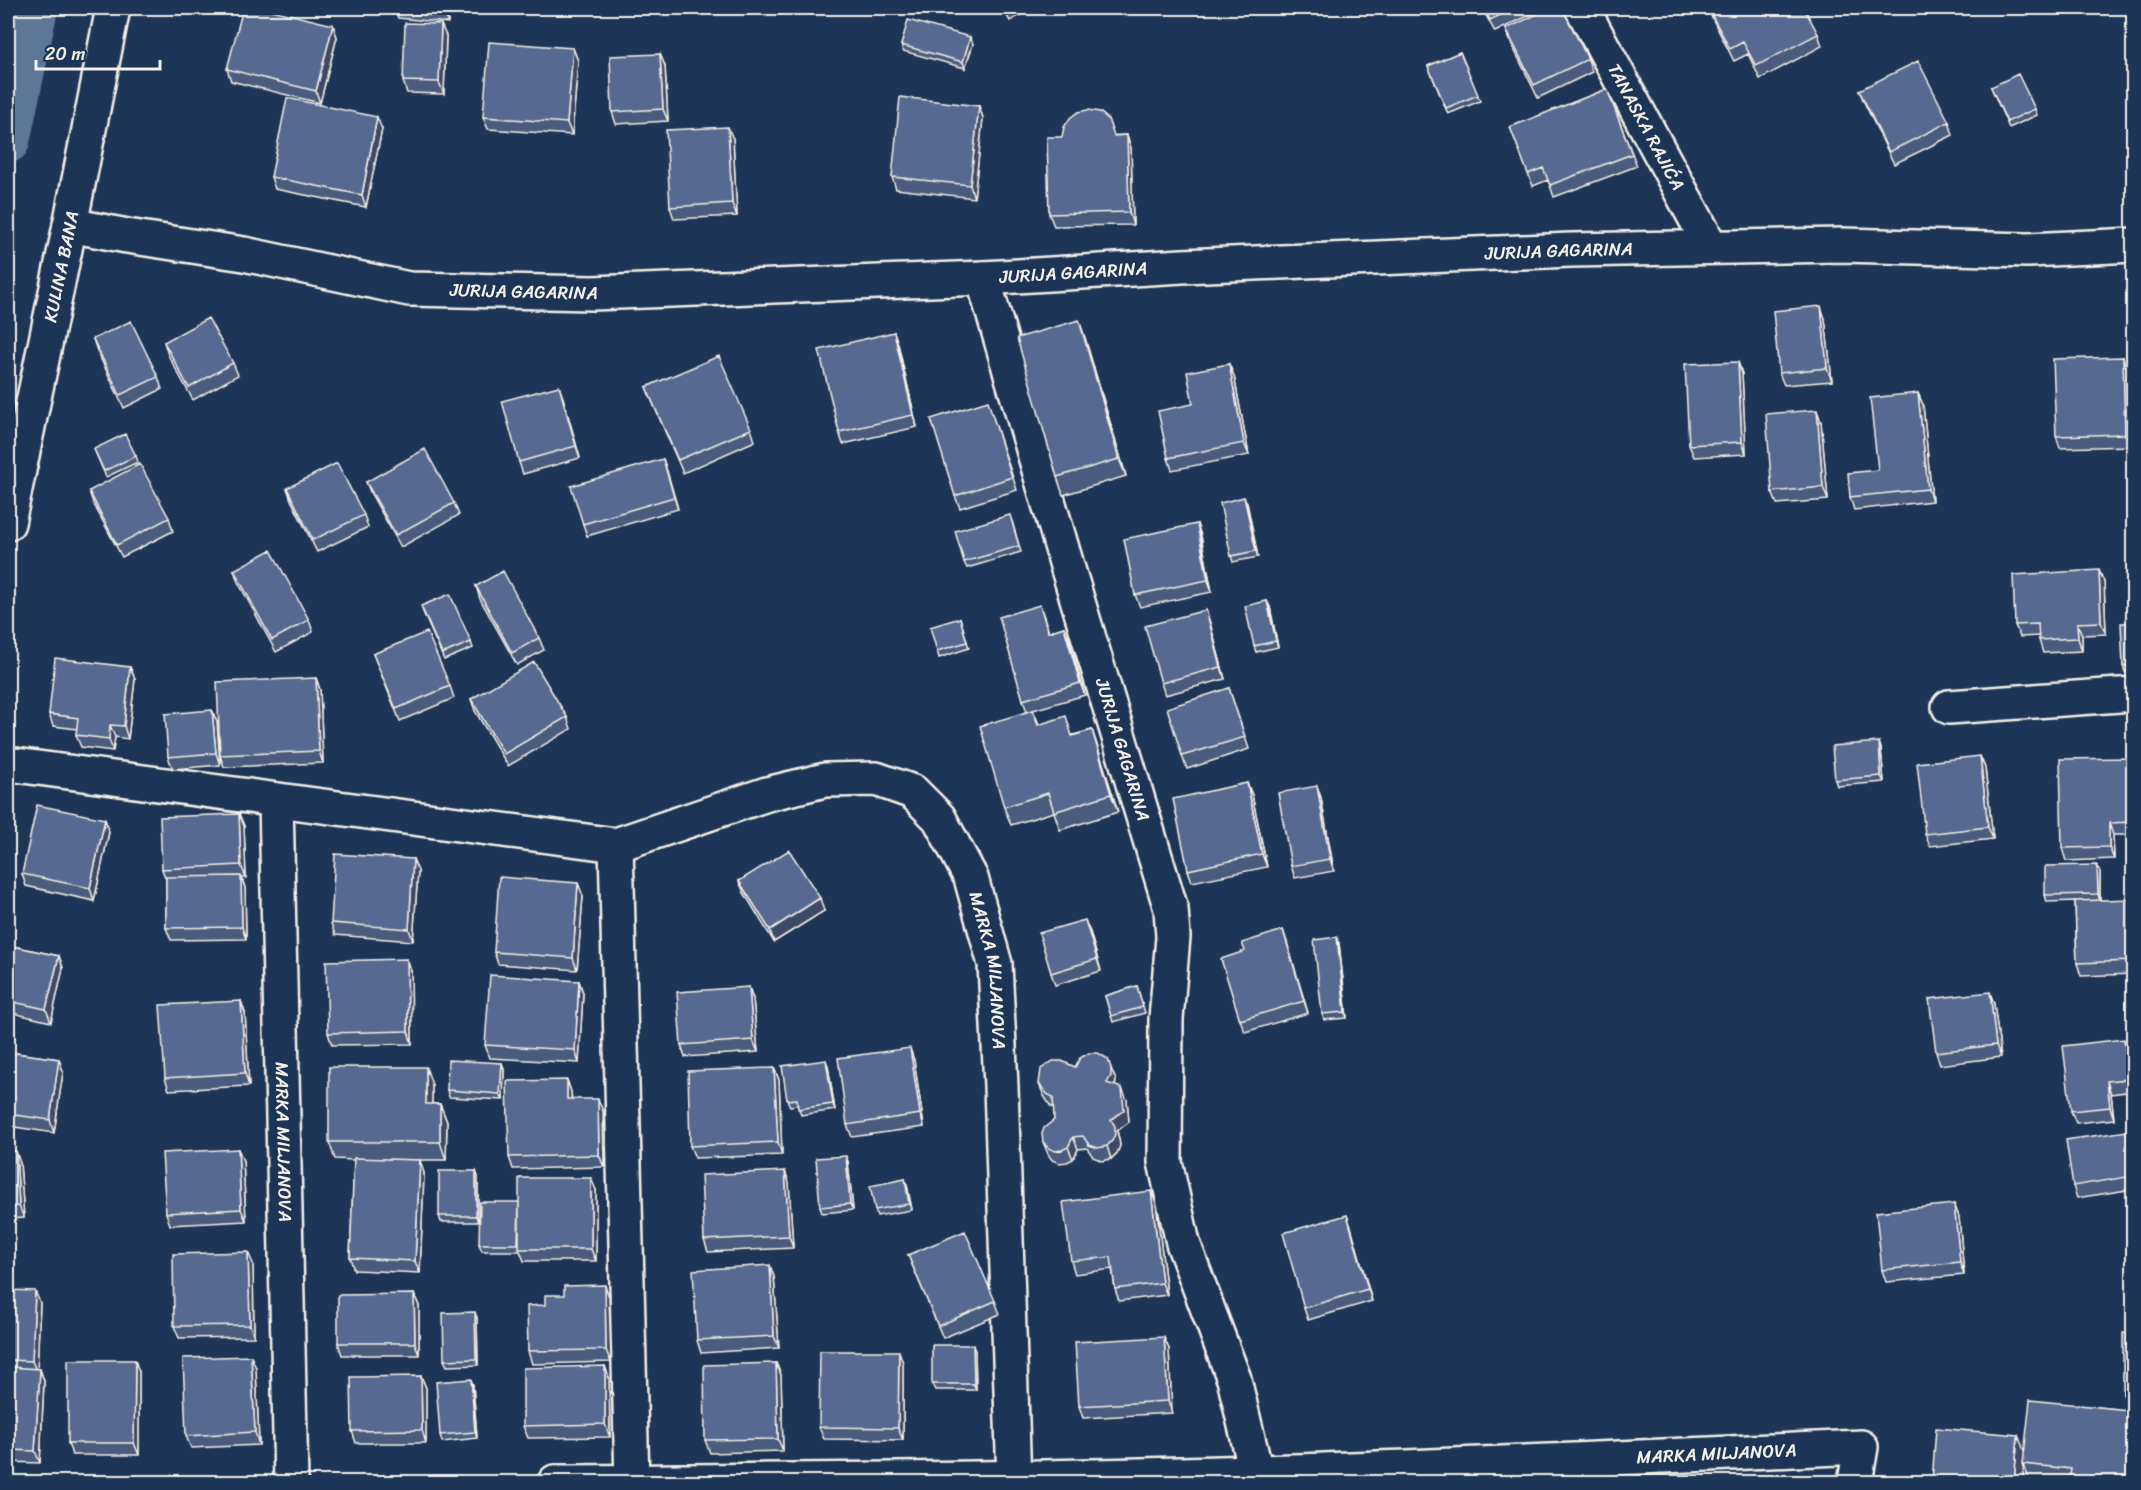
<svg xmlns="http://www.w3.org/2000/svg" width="2141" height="1490" font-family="Sriracha,sans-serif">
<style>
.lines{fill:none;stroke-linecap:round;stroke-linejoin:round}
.canal{stroke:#5d7796;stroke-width:44}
.minor-casing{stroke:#f4f1e8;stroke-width:38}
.minor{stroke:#1d3557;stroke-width:33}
.wall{fill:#4a5b7d;stroke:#f4f1e8;stroke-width:1.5}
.shaded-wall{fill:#3c4a66;stroke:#f4f1e8;stroke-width:1.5}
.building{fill:#566a91;stroke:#f4f1e8;stroke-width:1.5}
.labels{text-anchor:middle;stroke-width:4.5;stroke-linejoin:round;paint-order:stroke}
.street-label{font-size:18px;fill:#f4f1e8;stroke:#1d3557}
</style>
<rect width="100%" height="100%" fill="#1d3557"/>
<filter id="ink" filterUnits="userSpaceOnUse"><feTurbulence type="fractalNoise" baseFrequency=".0167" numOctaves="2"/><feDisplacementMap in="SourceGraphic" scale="12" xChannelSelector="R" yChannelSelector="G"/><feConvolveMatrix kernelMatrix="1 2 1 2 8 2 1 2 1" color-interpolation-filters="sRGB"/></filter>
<g filter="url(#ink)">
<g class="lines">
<path class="canal" d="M8,141L36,8"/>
<g class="minor-casing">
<g id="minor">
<path id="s1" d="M1582,8L1711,247"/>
<path id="s2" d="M70,225L127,236L244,254L409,289L592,293L983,278L1182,266L1571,250L1842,245L2028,250L2134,245"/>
<path id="s3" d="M983,278L1068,569L1171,909L1173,937L1166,1019L1165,1162L1183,1243L1234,1379L1256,1472"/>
<path id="s4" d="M8,523L70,225L113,8"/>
<path d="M1949,707L2134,694"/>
<path id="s5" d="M8,764L616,845L767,794L825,780L876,779L913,792L939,818L971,878L995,964L1001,1086L1014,1482"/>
<path id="s6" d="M276,800L291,1482"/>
<path d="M616,845L632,1482"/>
<path id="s7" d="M555,1482C789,1480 1023,1479 1258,1472C1459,1466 1660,1456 1861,1447L1855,1482"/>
</g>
</g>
<use href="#minor" class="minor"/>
</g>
<path class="wall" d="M396,8H449L448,23L398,18L396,12Z
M1002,8H1034L1010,21Z
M1482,8H1544L1495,32Z
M1708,8L1818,34L1822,46L1760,79L1748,54L1734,61L1713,20Z
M333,25L337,37L320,103L231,81L227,69Z
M1506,29L1588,59L1592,72L1538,98L1510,41Z
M446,36L444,94L407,93L403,81Z
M973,44L965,68L903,51L901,45Z
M573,48L578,61L572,135L488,129L483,117Z
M1460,52L1480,101L1448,114L1428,66Z
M660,54L665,66L668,121L616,124L612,112Z
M1991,87L2035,109L2037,115L2009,128Z
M1607,89L1637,166L1554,197L1548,180L1533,186L1510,127Z
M1859,90L1949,122L1953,135L1894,164L1864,102Z
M979,106L983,118L974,198L896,189L892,177Z
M382,129L366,207L275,189L271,177Z
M1127,135L1131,148L1133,225L1054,226L1049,214L1062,137Z
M733,139L737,216L674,219L670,207Z
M1825,319L1832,381L1784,385L1779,373Z
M1079,320L1085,338L1126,476L1063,495L1057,477Z
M894,332L898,344L917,427L843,444L839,432Z
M93,339L158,377L162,389L124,408L97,351Z
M164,342L233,363L238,375L193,400L168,355Z
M2123,357L2127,369L2130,446L2060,448L2056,436Z
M1738,362L1742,374L1746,454L1694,457L1689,445Z
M1229,364L1234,376L1249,455L1172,470L1168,458L1193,404Z
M646,387L751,429L755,441L683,473Z
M1918,393L1923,405L1932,501L1854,510L1850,497L1878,470Z
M563,398L580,458L523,474L519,462Z
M992,414L1017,490L960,508L955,496Z
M1821,422L1828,500L1777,504L1772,492Z
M94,449L136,456L138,462L106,477Z
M663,459L678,509L587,536L583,524Z
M366,482L454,503L459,515L401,547L371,494Z
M287,488L364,515L368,527L317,552L291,500Z
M89,491L169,518L173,531L122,557L93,503Z
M1247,503L1258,557L1233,562L1231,556Z
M1012,521L1021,552L967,568L964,562Z
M1197,524L1201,536L1212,592L1140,607L1135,595Z
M234,570L309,620L313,632L276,652L238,582Z
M2104,582L2106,634L2082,635V651L2043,653L2039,640V636L2020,637L2015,625Z
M476,586L539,638L544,650L517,665L480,599Z
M1267,601L1270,607L1278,647L1256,652L1254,646Z
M1040,605L1049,632L1064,627L1085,695L1033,710L1039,724L1073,735L1092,730L1098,748L1118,812L1060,830L1054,812L1011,825L1004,807L1027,712L1023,700Z
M423,612L471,642L473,648L444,660Z
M960,618L969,648L939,658L937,651Z
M1210,623L1225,679L1165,695L1161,683Z
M2133,623V672H2125L2123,666Z
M373,654L450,686L454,698L400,721Z
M130,667L135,679L128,739L115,737L113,751L81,747L76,735L77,729L53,726L49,714Z
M316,678L320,690L323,763L224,767L220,755V765L173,769L168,757L217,722L220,755Z
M1229,688L1249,749L1187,769L1182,756Z
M471,699L567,717L571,729L508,766L475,711Z
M1879,742L1881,749L1884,782L1837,786L1835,780Z
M1980,756L1985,768L1993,839L1930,846L1925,834Z
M2133,758V835H2113L2114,859L2066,861L2062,848Z
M1247,783L1252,795L1267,867L1192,882L1188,870Z
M1317,786L1321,798L1334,871L1295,878L1291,866Z
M239,814L244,826L246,878H242L245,888L246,939L171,940L166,928V880L162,869Z
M105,819L109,832L94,901L26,886L22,874Z
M413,859L418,871L413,941L335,935L331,923Z
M2100,871V900L2133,904V974L2081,976L2077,963L2075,901L2047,902L2045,895Z
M739,881L824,911L774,942L744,893Z
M583,896L577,970L498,964L494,952Z
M1283,930L1308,1013L1245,1032L1240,1020L1245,951Z
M1090,932L1101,971L1055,985L1051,973Z
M1339,943L1347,1018L1324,1020L1322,1014Z
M8,945L59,956L63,968L51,1022L8,1012Z
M411,971L412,1044L332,1045L328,1033Z
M579,981L583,993L579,1063L490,1058L485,1045Z
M1137,986L1145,1013L1113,1022L1105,996Z
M749,987L753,999L758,1052L685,1057L681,1045Z
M241,1001L245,1013L249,1086L169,1090L165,1078Z
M1994,1004L2001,1057L1940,1065L1936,1052Z
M2129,1051L2133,1091L2111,1094L2114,1119L2076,1123L2071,1111Z
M8,1052L59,1059L63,1072L54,1133L8,1126Z
M914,1060L924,1127L852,1137L847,1125Z
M502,1063L504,1069L503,1100L449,1097L447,1090Z
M828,1066L835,1110L801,1115L798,1105L790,1106L787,1100Z
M774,1068L779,1080L782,1155L695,1158L690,1146Z
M567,1080L571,1092L572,1099L603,1111L604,1167L513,1169L509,1157Z
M1116,1080L1115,1086L1127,1100L1129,1122L1117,1131L1119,1139L1120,1146L1117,1153L1111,1159L1102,1161L1093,1157L1087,1148L1078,1149L1073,1159L1067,1162L1059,1163L1052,1160L1048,1154L1043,1142L1054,1120V1107H1051L1044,1096L1039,1084Z
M432,1085V1104H440L447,1122L446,1160H401L424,1173L420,1273L354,1270L350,1258L354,1160L335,1159L329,1142Z
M2132,1144L2133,1157V1189L2077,1198L2073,1186Z
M238,1149L243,1161L246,1221L170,1225L166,1213Z
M8,1152L20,1163L24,1218L8,1219Z
M848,1162L853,1210L822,1213L820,1207Z
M476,1171L478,1177V1222H441L439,1216Z
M785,1171L789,1183L793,1248L708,1252L704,1240Z
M905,1179L907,1185L912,1210L877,1216L875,1210Z
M596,1190V1261H524L520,1251H482L479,1244L519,1202Z
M1151,1191L1156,1203L1167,1295L1119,1301L1115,1289L1112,1269L1075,1274L1071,1261Z
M1954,1204L1959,1217L1964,1275L1886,1282L1882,1270Z
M1351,1227L1372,1301L1308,1320L1304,1308Z
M908,1255L995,1301L1000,1314L943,1338Z
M253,1264L254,1337L179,1338L174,1326Z
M774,1277L779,1348L701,1353L697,1340Z
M8,1290L40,1303L37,1369H40L44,1381L40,1463L8,1462Z
M414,1294L419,1306V1355H342L338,1343Z
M609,1297L611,1362L532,1364L528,1351L545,1305Z
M477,1318L478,1365L447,1366L444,1360Z
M2133,1333V1406H2127L2123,1394Z
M1169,1349L1172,1413L1083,1418L1079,1406Z
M975,1351L976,1390H935L932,1384Z
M776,1363L781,1375L783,1451L710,1453L705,1440Z
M903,1363V1440L824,1439L819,1427Z
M605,1366L609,1378L610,1437L528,1438L523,1426Z
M256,1368L259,1445L191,1448L186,1436Z
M139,1372V1455H72L68,1443Z
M421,1376L426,1388V1443H356L352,1431Z
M473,1385L477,1438L442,1442L440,1435Z
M2024,1452L2133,1482H2030L2024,1465L2022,1482H1932Z"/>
<path class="shaded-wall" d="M446,8H449L448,23L445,16Z
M441,24L446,36L444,94L439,82Z
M333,25L337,37L320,103L316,91Z
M970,37L973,44L965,68L963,62Z
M573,48L578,61L572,135L567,123Z
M660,54L665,66L668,121L663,109Z
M979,106L983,118L974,198L970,185Z
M377,117L382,129L366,207L362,195Z
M728,127L733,139L737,216L732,203Z
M1127,135L1131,148L1133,225L1129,212Z
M1821,306L1825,319L1832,381L1827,368Z
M1079,320L1085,338L1126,476L1119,459Z
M894,332L898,344L917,427L913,415Z
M2123,357L2127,369L2130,446L2125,434Z
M1738,362L1742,374L1746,454L1742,442Z
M1229,364L1234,376L1249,455L1244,443Z
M559,386L563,398L580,458L576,446Z
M1918,393L1923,405L1932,501L1928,489Z
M1817,410L1821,422L1828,500L1823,487Z
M663,459L667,471L678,509L674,497Z
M1244,497L1247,503L1258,557L1256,551Z
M1197,524L1201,536L1212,592L1208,580Z
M2099,570L2104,582L2106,634L2101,622Z
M1267,601L1270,607L1278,647L1276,641Z
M1206,610L1210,623L1225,679L1221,667Z
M2077,623L2082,635V651L2078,638Z
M1064,627L1069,639L1085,695L1080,683Z
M130,667L135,679L128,739L124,726Z
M316,678L320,690L323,763L319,751Z
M212,710L217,722L220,765L216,753Z
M110,725L115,737L113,751L109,739Z
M1092,730L1098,748L1118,812L1111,794Z
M1879,742L1881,749L1884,782L1881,776Z
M1980,756L1985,768L1993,839L1988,827Z
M1247,783L1252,795L1267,867L1262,854Z
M1317,786L1321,798L1334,871L1330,859Z
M239,814L244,826L246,878L241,865Z
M105,819L109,832L94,901L90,888Z
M2109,823L2113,835L2114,859L2109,847Z
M413,859L418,871L413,941L409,929Z
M2097,865L2100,871V901L2098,894Z
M241,876L245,888L246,939L242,927Z
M578,883L583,896L577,970L573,958Z
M820,898L824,911L774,942L770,930Z
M2132,899L2133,904V947Z
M1085,920L1090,932L1101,971L1097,959Z
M1283,930L1287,942L1308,1013L1304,1001Z
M1337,937L1339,943L1347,1018L1345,1012Z
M59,956L63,968L51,1022L46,1009Z
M407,959L411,971L412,1044L408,1031Z
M579,981L583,993L579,1063L575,1050Z
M749,987L753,999L758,1052L753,1040Z
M1990,992L1994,1004L2001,1057L1996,1045Z
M241,1001L245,1013L249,1086L245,1073Z
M2124,1039L2129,1051L2133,1091L2129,1079Z
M910,1048L914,1060L924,1127L920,1114Z
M59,1059L63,1072L54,1133L50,1120Z
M826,1060L828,1066L835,1110L833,1104Z
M502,1063L504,1069L503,1100L500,1094Z
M426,1067L432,1085V1121L426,1104Z
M774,1068L779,1080L782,1155L778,1142Z
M1111,1068L1116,1080L1115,1088L1107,1083Z
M567,1080L571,1092L572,1112L567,1099Z
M2107,1081L2111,1094L2114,1119L2110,1107Z
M1122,1088L1127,1100L1129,1122L1117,1131L1119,1139L1120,1146L1117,1153L1111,1159L1107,1146L1111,1120Z
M598,1099L603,1111L604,1167L599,1155Z
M440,1104L447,1122L446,1160L440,1142Z
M2127,1131L2132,1144L2133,1157V1175Z
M1073,1137L1078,1149L1073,1159L1068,1147Z
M238,1149L243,1161L246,1221L241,1209Z
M16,1151L20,1163L24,1218L19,1206Z
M846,1156L848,1162L853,1210L850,1204Z
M420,1160L424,1173L420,1273L415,1261Z
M476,1171L478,1177V1222L476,1216Z
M785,1171L789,1183L793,1248L789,1236Z
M591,1178L596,1190V1261L591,1249Z
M905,1179L907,1185L912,1210L909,1204Z
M1151,1191L1156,1203L1167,1295L1162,1283Z
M1954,1204L1959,1217L1964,1275L1960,1262Z
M1347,1215L1351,1227L1372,1301L1368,1289Z
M248,1252L253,1264L254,1337L250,1325Z
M770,1265L774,1277L779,1348L774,1336Z
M605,1285L609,1297L611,1362L606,1350Z
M35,1291L40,1303L37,1373L32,1361Z
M414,1294L419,1306V1355L415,1343Z
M475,1312L477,1318L478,1365L476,1359Z
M1164,1337L1169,1349L1172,1413L1168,1401Z
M973,1345L975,1351L976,1390L974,1384Z
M899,1351L903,1363V1440L898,1428Z
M251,1356L256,1368L259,1445L255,1432Z
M135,1360L139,1372V1455L134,1443Z
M776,1363L781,1375L783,1451L778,1439Z
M605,1366L609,1378L610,1437L605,1424Z
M40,1369L44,1381L40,1463L35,1451Z
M421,1376L426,1388V1443L422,1430Z
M471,1379L473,1385L477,1438L475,1432Z
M2128,1410L2133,1425V1438L2126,1429Z
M2018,1435L2025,1453L2022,1482H2014Z"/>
<path class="building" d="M243,8H263L333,25L316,91L227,69Z
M396,8H446L445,16L396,12Z
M1484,8H1515L1490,20Z
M1550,8H1562L1588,59L1534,85L1506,29Z
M1708,8H1804L1818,34L1756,66L1743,42L1730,49Z
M908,20L970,37L963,62L901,45Z
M405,23L441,24L439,82L403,81Z
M489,42L573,48L567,123L483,117Z
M1460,52L1478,95L1446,108L1428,66Z
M660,54L663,109L612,112L610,56Z
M1918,61L1949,122L1889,152L1859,90Z
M2018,74L2035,109L2007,122L1991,87Z
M1607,89L1632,154L1550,185L1543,168L1528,174L1510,127Z
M900,97L979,106L970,185L892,177Z
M287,98L377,117L362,195L271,177Z
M1088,110L1100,112L1108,119L1114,136L1127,135L1129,212L1049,214L1047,137H1062L1064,127L1070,118L1078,112Z
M728,127L732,203L670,207L666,130Z
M1821,306L1827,368L1779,373L1773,311Z
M208,318L233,363L189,388L164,342Z
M1079,320L1119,459L1057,477L1017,338Z
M131,321L158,377L120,395L93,339Z
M894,332L913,415L839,432L819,350Z
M2132,348H2133V373Z
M719,356L751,429L678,460L646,387Z
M2123,357L2125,434L2056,436L2053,359Z
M1738,362L1742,442L1689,445L1685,364Z
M1229,364L1244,443L1168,458L1158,411L1193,404L1187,372Z
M559,386L576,446L519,462L502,401Z
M1918,393L1928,489L1850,497L1848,473L1878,470L1870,398Z
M988,401L1012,477L955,496L931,419Z
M1817,410L1823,487L1772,492L1766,414Z
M125,434L136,456L104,471L94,449Z
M425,449L454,503L396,535L366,482Z
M663,459L674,497L583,524L571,486Z
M337,463L364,515L313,540L287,488Z
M140,464L169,518L117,545L89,491Z
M1244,497L1256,551L1231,556L1220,503Z
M1010,515L1019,546L964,562L955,531Z
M1197,524L1208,580L1135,595L1124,539Z
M271,550L309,620L272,640L234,570Z
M2099,570L2101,622L2077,623L2078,638L2039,640L2038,624L2015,625L2013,575Z
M503,571L539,638L512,653L476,586Z
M450,594L471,642L442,654L421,606Z
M1267,601L1276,641L1254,646L1245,606Z
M1040,605L1048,632L1064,627L1080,683L1023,700L999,617Z
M1206,610L1221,667L1161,683L1145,626Z
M960,618L967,642L937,651L930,627Z
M2121,623H2133V665L2123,666Z
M427,632L450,686L396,709L373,654Z
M55,658L130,667L124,726L110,725L109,739L76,735L78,718L49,714Z
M534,662L567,717L504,754L471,699Z
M316,678L319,751L220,755L217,682Z
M1229,688L1245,737L1182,756L1167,708Z
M212,710L216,753L168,757L165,714Z
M1033,710L1038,725L1066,716L1072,736L1092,730L1111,794L1054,812L1048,793L1004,807L980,726Z
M1879,742L1881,776L1835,780L1832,746Z
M1980,756L1988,827L1925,834L1917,763Z
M2133,758V822L2109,823V847L2062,848L2060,759Z
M1247,783L1262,854L1188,870L1173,799Z
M1317,786L1330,859L1291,866L1278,793Z
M37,805L105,819L90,888L22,874Z
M239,814L241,865L162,869L160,817Z
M789,850L820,898L770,930L739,881Z
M335,854L413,859L409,929L331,923Z
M2097,865L2098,894L2045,895V866Z
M241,876L242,927L166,928V877Z
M499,877L578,883L573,958L494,952Z
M2132,899L2133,961L2077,963L2075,901Z
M1085,920L1097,959L1051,973L1039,933Z
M1283,930L1304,1001L1240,1020L1221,959L1245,951L1242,943Z
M1337,937L1345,1012L1322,1014L1314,940Z
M8,945L59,956L46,1009L8,1001Z
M407,959L408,1031L328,1033L326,961Z
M490,975L579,981L575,1050L485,1045Z
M1137,986L1143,1007L1111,1016L1105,996Z
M749,987L753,1040L681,1045L677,992Z
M1990,992L1996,1045L1936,1052L1929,999Z
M241,1001L245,1073L165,1078L160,1005Z
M2124,1039L2129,1079L2107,1081L2110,1107L2071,1111L2063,1046Z
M910,1048L920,1114L847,1125L838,1058Z
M8,1052L59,1059L50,1120L8,1114Z
M1089,1053H1098L1108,1059L1111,1068V1076L1107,1083L1122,1088L1124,1110L1111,1120L1115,1126V1134L1112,1141L1107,1146L1098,1148L1089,1145L1083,1136L1073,1137L1068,1147L1062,1150L1055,1151L1048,1148L1043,1142L1042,1134L1044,1128L1054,1120L1053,1097L1047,1094L1039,1084L1041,1069L1053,1061H1062L1075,1067L1080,1058Z
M448,1060L502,1063L500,1094L447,1090Z
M826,1060L833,1104L798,1109L797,1099L787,1100L782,1066Z
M329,1067H426V1104H440V1142H329Z
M774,1068L778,1142L690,1146L688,1071Z
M567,1080V1099H598L599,1155L509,1157L507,1081Z
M2127,1131L2133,1176L2073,1186L2066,1140Z
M238,1149L241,1209L166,1213L162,1153Z
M16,1151L19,1206L8,1207V1152Z
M846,1156L850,1204L820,1207L816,1158Z
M354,1158L420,1160L415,1261L350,1258Z
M439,1171H476V1216H439Z
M785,1171L789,1236L704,1240L701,1175Z
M519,1178H591V1249H519Z
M905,1179L909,1204L875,1210L870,1186Z
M1151,1191L1162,1283L1115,1289L1111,1257L1071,1261L1063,1202Z
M480,1202H519L518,1244H479Z
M1954,1204L1960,1262L1882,1270L1876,1212Z
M1347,1215L1368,1289L1304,1308L1283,1233Z
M965,1231L995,1301L938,1326L908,1255Z
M248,1252L250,1325L174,1326L173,1254Z
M770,1265L774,1336L697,1340L693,1270Z
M605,1285L606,1350L528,1351L527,1306L545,1305V1295H564V1286Z
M8,1290L35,1291L32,1361L8,1360Z
M414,1294L415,1343H338V1295Z
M475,1312L476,1359L444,1360L443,1313Z
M2123,1333H2133V1394H2123Z
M1164,1337L1168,1401L1079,1406L1075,1342Z
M932,1345H973L974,1384H932Z
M820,1351H899L898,1428L819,1427Z
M251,1356L255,1432L186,1436L183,1358Z
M68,1360H135L134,1443H68Z
M776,1363L778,1439L705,1440L704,1365Z
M605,1366V1424L523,1426V1368Z
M8,1367L40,1369L35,1451L8,1450Z
M421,1376L422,1430L352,1431L351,1377Z
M471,1379L475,1432L440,1435L436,1382Z
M2030,1400L2128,1410L2126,1429L2133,1430V1482H2069L2071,1469L2023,1464Z
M1936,1428L2018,1435L2014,1482H1932Z"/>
</g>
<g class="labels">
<g class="street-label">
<text dy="6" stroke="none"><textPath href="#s1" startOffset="135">TANASKA RAJIĆA</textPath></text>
<text dy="6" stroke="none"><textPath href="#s2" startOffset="1496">JURIJA GAGARINA</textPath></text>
<text dy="6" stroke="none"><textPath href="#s4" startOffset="262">KULINA BANA</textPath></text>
<text dy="6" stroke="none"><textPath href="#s2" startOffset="1010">JURIJA GAGARINA</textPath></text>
<text dy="6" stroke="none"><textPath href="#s2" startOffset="460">JURIJA GAGARINA</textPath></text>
<text dy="6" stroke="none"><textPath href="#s3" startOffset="492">JURIJA GAGARINA</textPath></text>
<text dy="6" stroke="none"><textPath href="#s5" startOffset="1122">MARKA MILJANOVA</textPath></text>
<text dy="6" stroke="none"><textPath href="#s6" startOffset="342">MARKA MILJANOVA</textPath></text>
<text dy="6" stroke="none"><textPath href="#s7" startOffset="1162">MARKA MILJANOVA</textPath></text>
</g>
</g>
<rect width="2141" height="1490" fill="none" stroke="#1d3557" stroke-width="30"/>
<rect x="15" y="15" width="2111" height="1460" fill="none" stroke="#f4f1e8" stroke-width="2" filter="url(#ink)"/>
<path d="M36 60v9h124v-9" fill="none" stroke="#f4f1e8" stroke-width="3"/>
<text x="45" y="60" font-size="18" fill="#f4f1e8" stroke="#1d3557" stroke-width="4.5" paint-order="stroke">20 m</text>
</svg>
